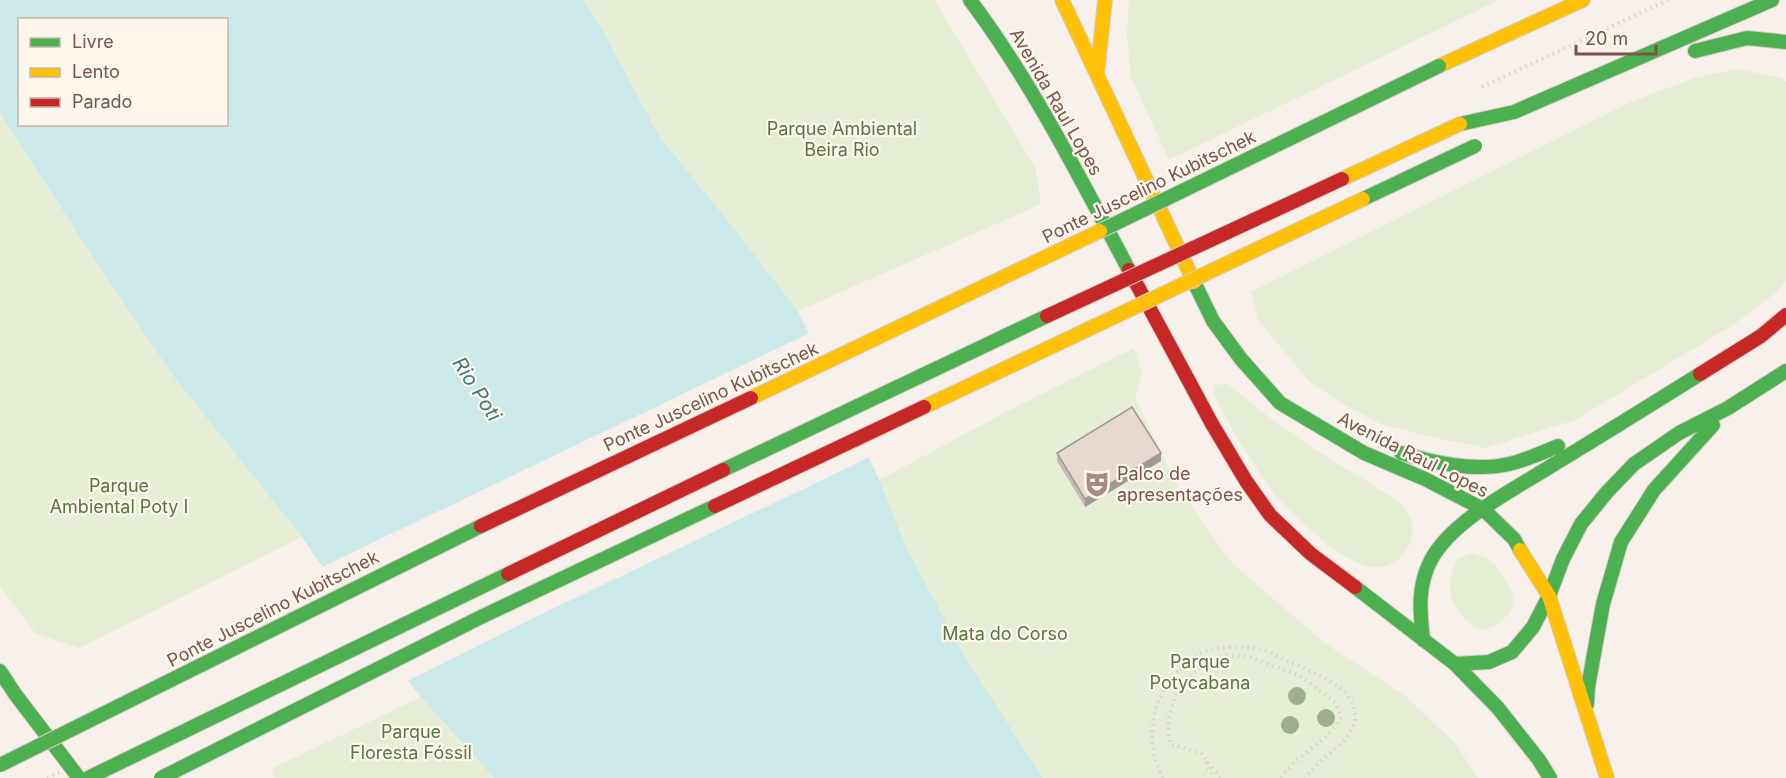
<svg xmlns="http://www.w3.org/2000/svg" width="1786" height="778" font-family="Inter,sans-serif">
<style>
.green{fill:#e6eed5}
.water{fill:#cce9e9;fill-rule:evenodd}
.pier{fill:#f8f1eb}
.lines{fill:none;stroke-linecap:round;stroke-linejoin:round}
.fast-casing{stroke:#dacec9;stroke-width:16}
.slow-casing{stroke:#dacec9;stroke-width:16}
.jam-casing{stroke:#dacec9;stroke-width:16}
.path{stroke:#dbd1cd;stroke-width:4;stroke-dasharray:1.5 4.5;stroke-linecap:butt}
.fast{stroke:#4caf50;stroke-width:14}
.slow{stroke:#ffc107;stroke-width:14}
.jam{stroke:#c62828;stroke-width:14}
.fast-bridge-casing{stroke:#dacec9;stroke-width:16;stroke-linecap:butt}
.slow-bridge-casing{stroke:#dacec9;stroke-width:16;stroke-linecap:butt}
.jam-bridge-casing{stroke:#dacec9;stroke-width:16;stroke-linecap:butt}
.path-bridge{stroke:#dbd1cd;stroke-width:4;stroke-dasharray:1.5 4.5;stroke-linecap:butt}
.fast-bridge{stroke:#4caf50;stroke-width:14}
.slow-bridge{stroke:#ffc107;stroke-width:14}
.jam-bridge{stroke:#c62828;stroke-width:14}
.tree{fill:#9fae8c}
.wall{fill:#c5bbb5}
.shaded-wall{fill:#a09893}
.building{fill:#e5d9d2;stroke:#a09893;stroke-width:1.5}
.labels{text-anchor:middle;stroke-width:4.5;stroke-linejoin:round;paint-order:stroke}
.street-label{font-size:18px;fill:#785449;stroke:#fff6ed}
.park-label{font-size:18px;fill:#56783e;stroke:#fff6ed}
.poi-label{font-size:18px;fill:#785449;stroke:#fff6ed;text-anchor:start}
.water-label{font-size:20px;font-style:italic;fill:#3c7a7d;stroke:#fff6ed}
</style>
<rect width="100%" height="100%" fill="#f8f1eb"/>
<path class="green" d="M583,0H934L1035,167L1041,204L798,311L732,226L659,136L601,27Z
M1129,0H1499L1169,160L1131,77L1127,35Z
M1737,69L1782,78L1786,82V280L1777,292L1733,325L1575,420L1485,448L1418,434L1381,424L1343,404L1309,381L1258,320L1251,292L1631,102L1694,78Z
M0,113L102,271L174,377L302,537L79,648L36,634L0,586Z
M1134,348L1142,373L1135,398L1180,490L1231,562L1326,644L1404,695L1456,744L1478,778H1043L965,657L906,547L879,480L1008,411Z
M1228,384L1270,418L1313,448L1398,501C1404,507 1409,512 1411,520C1420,548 1390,576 1363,565C1341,557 1323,542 1307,526C1297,517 1286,508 1278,498C1252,466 1232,429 1213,393L1215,385Z
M1471,553C1489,557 1496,563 1505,580C1509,585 1514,595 1513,601C1513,615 1494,631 1481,629C1476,628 1469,622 1465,619C1447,601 1447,582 1457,559Z
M421,697L494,778H275L271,769Z"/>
<path class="water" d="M0,0H583L601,27L659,136L732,226L798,311L879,479L906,547L965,657L1043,778H494L421,697L353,611L302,537L174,377L102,271L0,113ZM20,20H226V124H20Z"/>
<path class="pier" d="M812,332L872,456L546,612L405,682L351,613L320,568Z"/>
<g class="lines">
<g class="fast-casing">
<path id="fast" d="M970,0C1033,84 1080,178 1129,270
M1695,51L1747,38L1786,42
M1460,124L1514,112L1772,0
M1194,282L1213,321L1241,359L1280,403L1364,453L1425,479L1483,509L1514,539L1520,550
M1401,453C1435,463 1473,472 1509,464C1526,460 1542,453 1558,446
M1355,587L1455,664L1498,708L1539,760L1550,778
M1423,640C1420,612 1417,586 1431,560C1453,519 1517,488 1556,463C1604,434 1652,404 1700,374
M1455,664L1489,662L1512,652L1533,627L1549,596L1563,559L1581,524L1607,492L1634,464L1679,433L1728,408L1786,371
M0,671L15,694L79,778
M1587,704L1588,687L1603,604L1621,542L1654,490L1713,425"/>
</g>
<g class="slow-casing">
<path id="slow" d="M1062,0L1194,282
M1439,66L1583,0
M1097,75L1105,0
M1520,550L1549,596L1607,778"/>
</g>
<g class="jam-casing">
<path id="jam" d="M1129,270L1212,424L1246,481L1270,515L1311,554L1355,587
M1700,374L1761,336L1786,315"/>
</g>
<path class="path" d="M1482,87L1668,0
M1206,762L1213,778
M1163,778C1151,755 1149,733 1156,708C1163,684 1183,661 1206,651C1218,646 1247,646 1260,649C1267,650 1274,655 1281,658C1302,668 1327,676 1345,692C1351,698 1356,712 1355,721C1351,743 1318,759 1305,778
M1220,778L1201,753L1170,744L1168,720L1177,691L1190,676L1209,661L1227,655L1252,658L1300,676L1336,703L1341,717C1329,742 1296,754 1281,778"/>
<use href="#fast" class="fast"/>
<use href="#slow" class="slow"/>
<use href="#jam" class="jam"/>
<g class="fast-bridge-casing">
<path id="fast-bridge" d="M1363,199L1475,146
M1100,231L1439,66
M723,470L1047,316
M0,765L481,526
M88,778L508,574
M161,778L481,617L715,506"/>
</g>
<g class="slow-bridge-casing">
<path id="slow-bridge" d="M1342,179L1460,124
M751,398L1100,231
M924,407L1363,199"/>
</g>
<g class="jam-bridge-casing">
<path id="jam-bridge" d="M1047,316L1342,179
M715,506L924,407
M481,526L751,398
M508,574L723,470"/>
</g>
<path class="path-bridge" d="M47,778L60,772"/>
<use href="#fast-bridge" class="fast-bridge"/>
<use href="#slow-bridge" class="slow-bridge"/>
<use href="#jam-bridge" class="jam-bridge"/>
</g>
<g class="tree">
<circle cx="1297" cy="696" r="9"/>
<circle cx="1326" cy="718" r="9"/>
<circle cx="1290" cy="725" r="9"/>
</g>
<path class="wall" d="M1057,453L1161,461L1085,507L1057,461Z"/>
<path class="shaded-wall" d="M1161,453V461L1085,507V499Z"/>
<path class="building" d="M1132,407L1161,453L1085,499L1057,453Z"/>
<defs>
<g id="theatre-bare" transform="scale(2.07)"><path d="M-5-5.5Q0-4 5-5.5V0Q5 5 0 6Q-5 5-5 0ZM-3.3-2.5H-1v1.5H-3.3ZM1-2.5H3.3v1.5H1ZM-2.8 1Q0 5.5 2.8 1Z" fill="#a58b82" stroke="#fff6ed" stroke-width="2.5" paint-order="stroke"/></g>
</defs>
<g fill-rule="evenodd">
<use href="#theatre-bare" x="1097" y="484"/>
</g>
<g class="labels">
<g class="street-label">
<text transform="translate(1056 102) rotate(60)" y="6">Avenida Raul Lopes</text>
<text transform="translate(1149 187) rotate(-26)" y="6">Ponte Juscelino Kubitschek</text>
<text transform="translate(711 397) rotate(-25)" y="6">Ponte Juscelino Kubitschek</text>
<text transform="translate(1413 455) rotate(27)" y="6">Avenida Raul Lopes</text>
<text transform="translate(273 609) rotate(-27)" y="6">Ponte Juscelino Kubitschek</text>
</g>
<g class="park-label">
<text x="842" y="135">Parque Ambiental<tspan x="842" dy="21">Beira Rio</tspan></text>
<text x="119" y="492">Parque<tspan x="119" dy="21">Ambiental Poty I</tspan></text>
<text x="1005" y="640">Mata do Corso</text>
<text x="1200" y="668">Parque<tspan x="1200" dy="21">Potycabana</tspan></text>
<text x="411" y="738">Parque<tspan x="411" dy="21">Floresta Fóssil</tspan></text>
</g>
<g class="poi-label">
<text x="1117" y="480">Palco de<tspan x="1117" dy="21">apresentações</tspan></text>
</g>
<g class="water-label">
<text transform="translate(477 389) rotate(57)" y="7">Rio Poti</text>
</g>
</g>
<rect x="18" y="18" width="210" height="108" fill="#fff6ed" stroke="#c9b5ab" stroke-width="1.5"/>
<rect x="30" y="38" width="30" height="9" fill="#4caf50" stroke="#c9b5ab" stroke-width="1.5"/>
<text x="72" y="48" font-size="18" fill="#785449">Livre</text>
<rect x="30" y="68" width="30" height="9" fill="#ffc107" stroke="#c9b5ab" stroke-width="1.5"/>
<text x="72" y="78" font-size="18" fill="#785449">Lento</text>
<rect x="30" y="98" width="30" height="9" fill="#c62828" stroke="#c9b5ab" stroke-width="1.5"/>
<text x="72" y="108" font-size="18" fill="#785449">Parado</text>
<path d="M1576 45v9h80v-9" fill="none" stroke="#785449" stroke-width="3"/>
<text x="1585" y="45" font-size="18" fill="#785449" stroke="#fff6ed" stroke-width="4.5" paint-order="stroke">20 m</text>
</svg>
